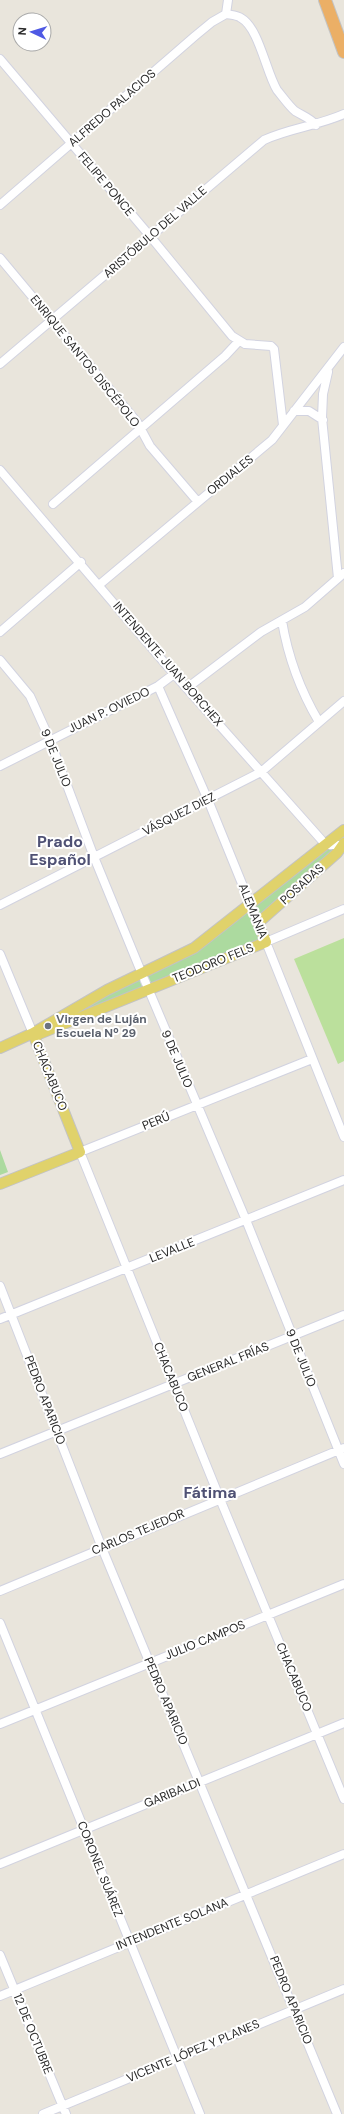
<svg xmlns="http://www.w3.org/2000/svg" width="344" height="2114" font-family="'DM Sans',sans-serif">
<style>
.green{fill:#acda9f}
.pitch{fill:#bbe09c}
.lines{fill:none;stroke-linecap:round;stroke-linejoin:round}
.minor-casing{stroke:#d2d3e0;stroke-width:10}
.major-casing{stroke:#c3c3c3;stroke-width:12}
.highway-casing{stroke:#c3c3c3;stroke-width:14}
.minor{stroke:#fff;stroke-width:8}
.major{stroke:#e0d26b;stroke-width:10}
.highway{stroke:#ebaf66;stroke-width:12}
.worship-dot{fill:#6b7280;stroke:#fff;stroke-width:1.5}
.labels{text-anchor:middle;stroke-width:4;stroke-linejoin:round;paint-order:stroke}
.street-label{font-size:12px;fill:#292929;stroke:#fff}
.worship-label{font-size:12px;font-weight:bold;fill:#5b616d;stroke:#fff;text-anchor:start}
.district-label{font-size:16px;font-weight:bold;fill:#4f5174;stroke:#fff}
</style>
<rect width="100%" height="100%" fill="#e9e5dc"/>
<path class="green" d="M326,845L343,846L258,923L266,942L54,1028L107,990L194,948Z
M0,1150L8,1172L0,1175Z"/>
<path class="pitch" d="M344,938V1061L338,1064L294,959Z"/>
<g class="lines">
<g class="minor-casing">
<path id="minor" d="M228,0L226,14C231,15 237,15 241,18C259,28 266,72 277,90C282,96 289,106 295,111C303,116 310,118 316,125
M0,59L150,236L232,336L245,344L271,346L274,349L283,425
M0,205L195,36L212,22L226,14
M0,258L137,422L150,446L198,502
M0,364L264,140C290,128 317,126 344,114
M328,372L323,394L322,418L338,578
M294,411H309L323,420
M0,470L174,674L326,845H344
M53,504L225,356L239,341
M99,585L272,440L344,347
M282,621C288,657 300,690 319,722
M0,632L81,562
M0,660L30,696L50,740L94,857L142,974L246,1220L344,1464
M158,686L208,800L258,923
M187,688L261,632L305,607L344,573
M0,766L158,686L174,674
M0,905L261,772L344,701
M344,909L266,942L344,1137
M0,954L34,1036
M312,1059L80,1152L220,1499L344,1799
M0,1286L102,1548L337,2114
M0,1319L344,1180
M0,1454L344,1315
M0,1591L344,1448
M0,1623L200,2114
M0,1724L344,1584
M0,1864L344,1723
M0,1955L66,2114
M0,1996L344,1854
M43,2114L344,1989"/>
</g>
<g class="major-casing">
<path id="major" d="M0,1048L33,1033L107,990L194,948L344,830
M0,1184L80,1152L34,1036L266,942L258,923L337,853L344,843"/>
</g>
<g class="highway-casing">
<path id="highway" d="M325,0L344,52"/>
</g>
<use href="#minor" class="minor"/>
<use href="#major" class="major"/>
<use href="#highway" class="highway"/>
</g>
<circle class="worship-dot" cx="48" cy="1026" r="4"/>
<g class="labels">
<g class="street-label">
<text transform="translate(112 108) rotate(-41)" y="4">ALFREDO PALACIOS</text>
<text transform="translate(106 184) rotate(50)" y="4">FELIPE PONCE</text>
<text transform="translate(155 232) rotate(-41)" y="4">ARISTÓBULO DEL VALLE</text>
<text transform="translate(85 361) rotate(51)" y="4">ENRIQUE SANTOS DISCÉPOLO</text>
<text transform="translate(230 475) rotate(-39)" y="4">ORDIALES</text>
<text transform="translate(168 664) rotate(49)" y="4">INTENDENTE JUAN BORCHEX</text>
<text transform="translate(109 710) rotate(-26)" y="4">JUAN P. OVIEDO</text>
<text transform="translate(56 758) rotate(68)" y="4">9 DE JULIO</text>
<text transform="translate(179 814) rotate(-27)" y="4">VÁSQUEZ DIEZ</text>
<text transform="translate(302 884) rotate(-42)" y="4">POSADAS</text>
<text transform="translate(253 911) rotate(68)" y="4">ALEMANIA</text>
<text transform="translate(213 963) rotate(-22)" y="4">TEODORO FELS</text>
<text transform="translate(177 1059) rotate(67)" y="4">9 DE JULIO</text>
<text transform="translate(50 1076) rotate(68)" y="4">CHACABUCO</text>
<text transform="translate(156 1121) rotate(-22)" y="4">PERÚ</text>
<text transform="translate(172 1250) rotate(-22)" y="4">LEVALLE</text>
<text transform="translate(301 1358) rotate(68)" y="4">9 DE JULIO</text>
<text transform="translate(228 1362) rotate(-22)" y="4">GENERAL FRÍAS</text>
<text transform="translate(171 1377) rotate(68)" y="4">CHACABUCO</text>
<text transform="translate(45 1400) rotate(69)" y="4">PEDRO APARICIO</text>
<text transform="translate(138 1532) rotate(-23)" y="4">CARLOS TEJEDOR</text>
<text transform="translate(205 1640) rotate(-22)" y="4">JULIO CAMPOS</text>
<text transform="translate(294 1677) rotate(67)" y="4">CHACABUCO</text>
<text transform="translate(166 1701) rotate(67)" y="4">PEDRO APARICIO</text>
<text transform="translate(172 1793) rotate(-22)" y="4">GARIBALDI</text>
<text transform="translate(100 1869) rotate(68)" y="4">CORONEL SUÁREZ</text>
<text transform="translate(172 1924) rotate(-22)" y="4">INTENDENTE SOLANA</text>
<text transform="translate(291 2000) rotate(68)" y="4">PEDRO APARICIO</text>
<text transform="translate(33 2034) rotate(68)" y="4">12 DE OCTUBRE</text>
<text transform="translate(193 2051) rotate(-23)" y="4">VICENTE LÓPEZ Y PLANES</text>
</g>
<g class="worship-label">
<text x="56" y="1023">Virgen de Luján<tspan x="56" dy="14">Escuela Nº 29</tspan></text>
</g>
<g class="district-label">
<text x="60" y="847">Prado<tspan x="60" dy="18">Español</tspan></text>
<text x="210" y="1498">Fátima</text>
</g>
</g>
<g transform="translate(32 32) rotate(274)"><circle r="19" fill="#ffffff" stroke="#a9a9a9"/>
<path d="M0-3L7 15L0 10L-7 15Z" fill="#4f59e4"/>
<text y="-6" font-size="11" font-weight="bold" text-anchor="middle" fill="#292929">N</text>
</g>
</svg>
